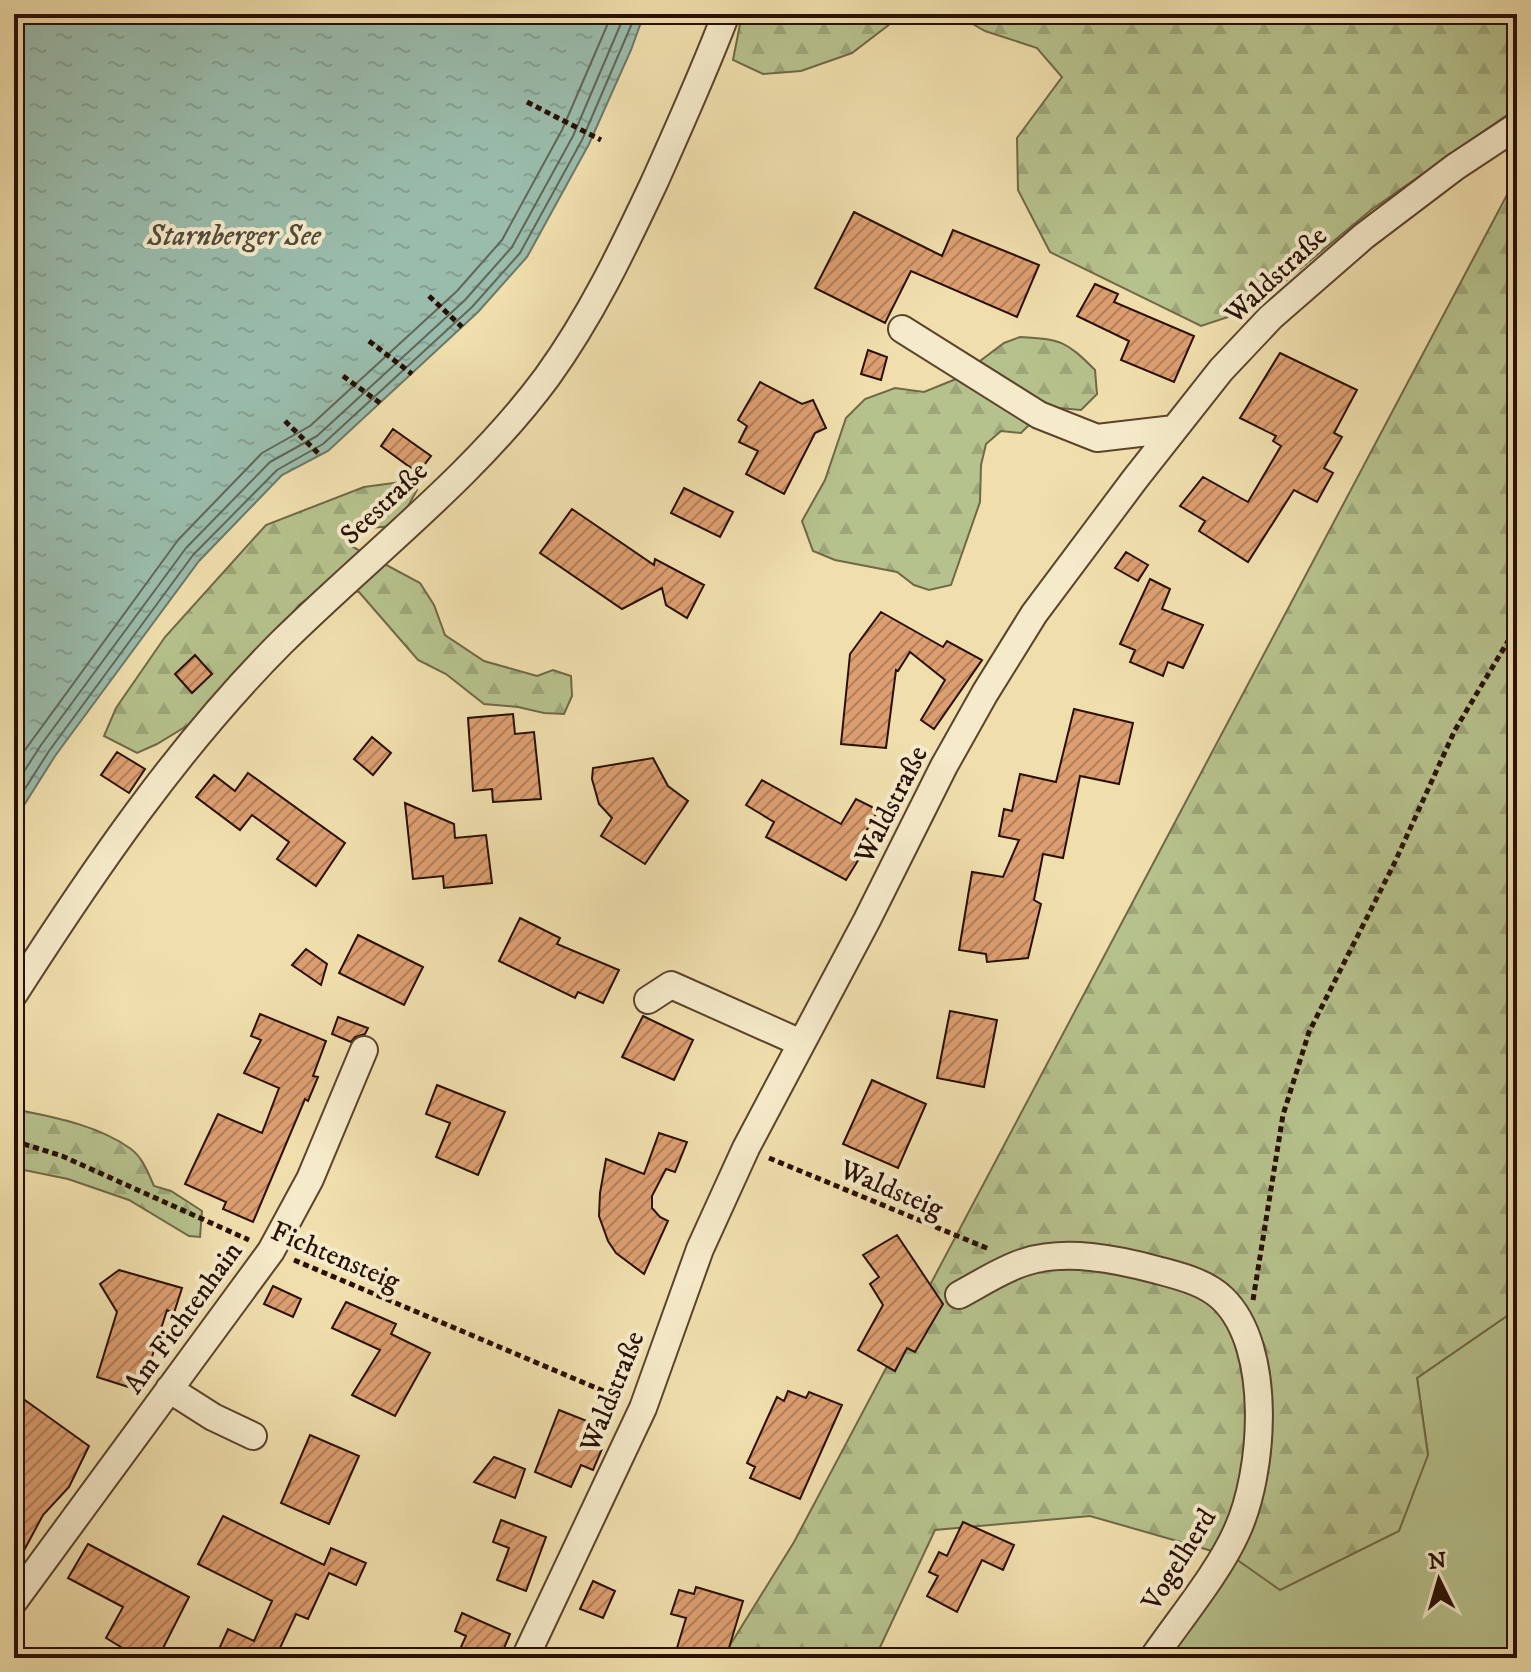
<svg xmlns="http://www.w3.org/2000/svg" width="1531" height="1672" font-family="'IM FELL DW Pica',serif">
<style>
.grass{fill:#b6c28d;stroke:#706847;stroke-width:2}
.forest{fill:url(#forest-firs);stroke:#706847;stroke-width:2}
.water{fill:url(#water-ripples);stroke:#6d7768;stroke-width:2}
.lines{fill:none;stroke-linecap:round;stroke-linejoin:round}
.shore{stroke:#626656;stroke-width:2}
.building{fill:url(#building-hatch);stroke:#290f01;stroke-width:2}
.minor-casing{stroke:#5b432c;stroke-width:30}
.path{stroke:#290f01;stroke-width:5;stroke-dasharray:6 4;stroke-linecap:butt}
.minor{stroke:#f5eaca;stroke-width:26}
.labels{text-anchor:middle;stroke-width:8;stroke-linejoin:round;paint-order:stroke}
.street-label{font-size:28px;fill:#290f01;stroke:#f5eaca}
.water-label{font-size:30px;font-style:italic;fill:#514c3d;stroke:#f5eaca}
</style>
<defs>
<pattern id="forest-firs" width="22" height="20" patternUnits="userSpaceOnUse" patternTransform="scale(2)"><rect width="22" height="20" fill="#b6c28d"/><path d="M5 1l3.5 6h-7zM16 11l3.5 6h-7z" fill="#9ca678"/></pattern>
<pattern id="water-ripples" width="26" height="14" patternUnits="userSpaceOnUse" patternTransform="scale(2)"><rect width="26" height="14" fill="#9abcac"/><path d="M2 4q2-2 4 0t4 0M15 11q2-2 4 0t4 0" fill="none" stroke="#85a092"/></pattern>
<pattern id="building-hatch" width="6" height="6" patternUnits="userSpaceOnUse" patternTransform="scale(2)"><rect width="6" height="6" fill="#dd9f71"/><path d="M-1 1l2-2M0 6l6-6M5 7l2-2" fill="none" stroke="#b3805a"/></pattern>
</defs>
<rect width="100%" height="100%" fill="#f0dfad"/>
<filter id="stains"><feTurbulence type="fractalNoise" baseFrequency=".0025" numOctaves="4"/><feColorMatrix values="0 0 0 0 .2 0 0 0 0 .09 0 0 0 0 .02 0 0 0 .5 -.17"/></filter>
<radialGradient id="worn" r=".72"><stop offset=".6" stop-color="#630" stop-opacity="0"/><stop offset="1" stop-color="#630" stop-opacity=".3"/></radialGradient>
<path class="grass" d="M1517,1309V1658H1166L1230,1563L1428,1455L1417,1378Z"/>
<path class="forest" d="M742,14H903L852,53L801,71L763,74L733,60Z
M956,14H1517V108L1371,210L1252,309L1201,326L1050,252L1018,190L1017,138L1062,77L1037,48L985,31Z
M1517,176V1309L1417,1378L1428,1455L1399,1531L1280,1590L1233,1557L1090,1516L935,1530L875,1658H722L794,1542Z
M1020,337C1061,339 1066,341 1095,370L1097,394L1081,410L1047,407L1021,433L1001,431L986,444L981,465L980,502L951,585L929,590L914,585L897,572L835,560L813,551L802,521L825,480L846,418L865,399L895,388L924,392L956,379L1004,343Z
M401,482L417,490L397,526L367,528L351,546L420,583L434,605L445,635L484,661L537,676L553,670L571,676L572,696L564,714L544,713L518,707L484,704L446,674L418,660L359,592L324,586L299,605L211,711L157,744L137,753L104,736L116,708L165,637L266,525L364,487Z
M14,1109C53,1117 98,1125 131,1149C143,1158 148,1173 154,1186L171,1191L202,1211L200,1237L189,1236L129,1200L68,1179L14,1168Z"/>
<path class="water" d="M14,14H644L631,50L589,144L527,257L478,312L328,451L282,475L199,561L55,756L14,821Z"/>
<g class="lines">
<path class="shore" d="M14,765L178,540L262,453L310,426L457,291L502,240L562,130L612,14
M14,787L41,745L186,548L270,462L317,436L465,300L512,247L573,136L625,14
M14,806L49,751L193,555L277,470L323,444L472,307L520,253L582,140L636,14"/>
</g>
<path class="building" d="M854,212L942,256L953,230L1039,265L1017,317L911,271L885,323L815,288Z
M1095,284L1118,294L1114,302L1194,336L1174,382L1121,360L1129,341L1077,316Z
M868,350L887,357L881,380L861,374Z
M1280,353L1357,390L1334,433L1342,437L1324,468L1333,473L1317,502L1294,490L1248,562L1199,531L1205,521L1180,506L1203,477L1248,502L1281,446L1273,441L1276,436L1240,418Z
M760,382L802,404L813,400L826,428L815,433L784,494L746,474L758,451L739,442L747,426L738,420Z
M393,429L431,456L418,473L381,446Z
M684,488L733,512L720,537L671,513Z
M572,509L654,565L655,559L704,585L687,618L666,605L662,588L622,609L540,553Z
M1126,552L1148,565L1138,581L1115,568Z
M1150,579L1170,589L1162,609L1203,625L1183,668L1168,662L1163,676L1130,662L1135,650L1120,644Z
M881,612L943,647L947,641L982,660L934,729L921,720L945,680L910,652L898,671L896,670L886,748L841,744L850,654Z
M195,655L212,674L192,693L175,674Z
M1074,709L1133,723L1119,784L1080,776L1063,858L1043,854L1034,900L1041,904L1028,958L987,962L986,954L959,950L972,872L1003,877L1019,840L999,836L1004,809L1012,811L1020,774L1056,782Z
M513,714L515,734L534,732L541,799L493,802L492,789L473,791L468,718Z
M372,737L391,753L373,775L354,759Z
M117,752L145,769L129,793L101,775Z
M653,758L668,786L688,801L645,864L601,836L612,818L599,804L592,779L593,768Z
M248,773L345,843L316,886L277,859L289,842L252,815L240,830L196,797L214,775L235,791Z
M762,780L841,824L856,799L878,810L855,851L862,854L846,880L766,837L774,822L746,805Z
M405,803L454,824L455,838L486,835L492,883L444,888L443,876L413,879Z
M520,918L560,938L557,944L619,970L603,1003L578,992L575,998L499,961Z
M358,935L423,967L404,1005L339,973Z
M306,949L327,964L321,985L292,965Z
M950,1011L997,1020L984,1087L937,1078Z
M260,1014L326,1041L313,1076L318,1077L308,1101L305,1099L253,1222L223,1209L226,1202L185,1184L218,1114L262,1133L279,1088L244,1073L261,1040L251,1036Z
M643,1016L693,1040L674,1080L622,1057Z
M338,1017L368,1028L365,1034L355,1037L351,1042L332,1034Z
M872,1080L926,1104L898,1168L843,1144Z
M437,1085L505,1112L478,1175L436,1157L450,1123L426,1114Z
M659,1133L687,1142L675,1172L666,1169L652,1196V1208L660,1217L668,1221L644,1274L616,1253L608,1241L599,1216L600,1193L606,1159L644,1174Z
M897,1235L943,1304L915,1352L907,1348L895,1371L858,1350L883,1305L870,1284L879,1277L863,1255Z
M119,1270L182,1288L174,1313L167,1310L141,1391L97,1377L117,1312L100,1284Z
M273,1286L301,1299L293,1317L264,1304Z
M346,1302L396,1324L391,1334L430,1353L395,1416L352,1395L380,1350L332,1328Z
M788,1391L806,1398L809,1392L842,1405L800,1499L750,1478L755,1467L747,1463L777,1397L784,1401Z
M22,1398L89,1446L69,1487L43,1515L14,1569V1413Z
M559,1410L597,1425L590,1443L602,1449L593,1470L581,1465L571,1487L535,1472Z
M310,1435L359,1456L329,1524L281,1503Z
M494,1457L525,1469L515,1498L474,1482Z
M223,1516L324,1565L331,1548L366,1563L356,1585L329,1573L308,1619L296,1614L278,1652L289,1658H215L228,1629L254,1641L272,1601L198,1564Z
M501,1520L546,1537L526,1591L497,1580L509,1548L493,1542Z
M963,1522L1014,1545L1003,1570L982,1560L957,1612L927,1596L938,1576L929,1572L939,1552L947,1556Z
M88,1544L189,1597L158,1658H139L106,1638L123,1607L68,1578Z
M593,1581L615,1591L603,1618L580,1609Z
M696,1587L743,1601L726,1658H674L686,1618L671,1614L679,1590L694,1594Z
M462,1613L510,1634L500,1658H456L466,1636L455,1631Z"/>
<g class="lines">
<g class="minor-casing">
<path id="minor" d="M902,329L1039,415L1097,438L1174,429
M14,994C93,871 178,746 282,642C370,555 473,477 547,377C591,316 622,251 654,183C679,127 704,72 726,14
M648,1000L671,985L801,1043
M959,1295C980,1284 1002,1269 1025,1262C1066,1249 1116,1259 1157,1270C1179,1276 1206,1282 1223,1299C1273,1348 1264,1472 1237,1531C1219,1572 1179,1620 1153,1658
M169,1389L213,1417L253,1436
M14,1601L271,1251L310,1179L364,1050
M525,1658L643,1408L700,1249L746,1148L867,920L944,766L985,693L1034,614L1135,479L1221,370L1271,317L1364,236L1455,167L1517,126"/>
</g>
<path class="path" d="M527,102L601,140
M429,296L462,327
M369,341L412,374
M343,376L380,403
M285,421L320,455
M14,1141L62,1156L249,1240
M769,1158L989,1249
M294,1260L620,1398
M1253,1300L1283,1115L1309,1032L1394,864L1455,730L1517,626"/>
<use href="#minor" class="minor"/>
</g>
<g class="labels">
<g class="street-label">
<text transform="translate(1275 274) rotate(-43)" y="10">Waldstraße</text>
<text transform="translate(383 502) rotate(-43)" y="10">Seestraße</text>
<text transform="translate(890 804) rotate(-63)" y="10">Waldstraße</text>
<text transform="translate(892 1188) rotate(23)" y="10">Waldsteig</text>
<text transform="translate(336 1255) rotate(23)" y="10">Fichtensteig</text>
<text transform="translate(182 1317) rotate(-54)" y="10">Am Fichtenhain</text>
<text transform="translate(611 1391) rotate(-68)" y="10">Waldstraße</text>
<text transform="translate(1178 1559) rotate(-58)" y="10">Vogelherd</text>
</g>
<g class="water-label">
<text x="234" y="245">Starnberger See</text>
</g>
</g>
<rect width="1531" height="1672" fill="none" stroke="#f0dfad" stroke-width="48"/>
<rect x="16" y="16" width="1499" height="1640" fill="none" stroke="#290f01" stroke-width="4"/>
<rect x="24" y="24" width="1483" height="1624" fill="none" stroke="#290f01" stroke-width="2"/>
<g transform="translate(1439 1580) rotate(355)" stroke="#f5eaca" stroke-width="6" paint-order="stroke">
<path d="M0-6L14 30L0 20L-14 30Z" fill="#290f01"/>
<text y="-12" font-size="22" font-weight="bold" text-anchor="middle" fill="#290f01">N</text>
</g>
<rect width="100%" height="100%" filter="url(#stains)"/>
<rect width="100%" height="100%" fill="url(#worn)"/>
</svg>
